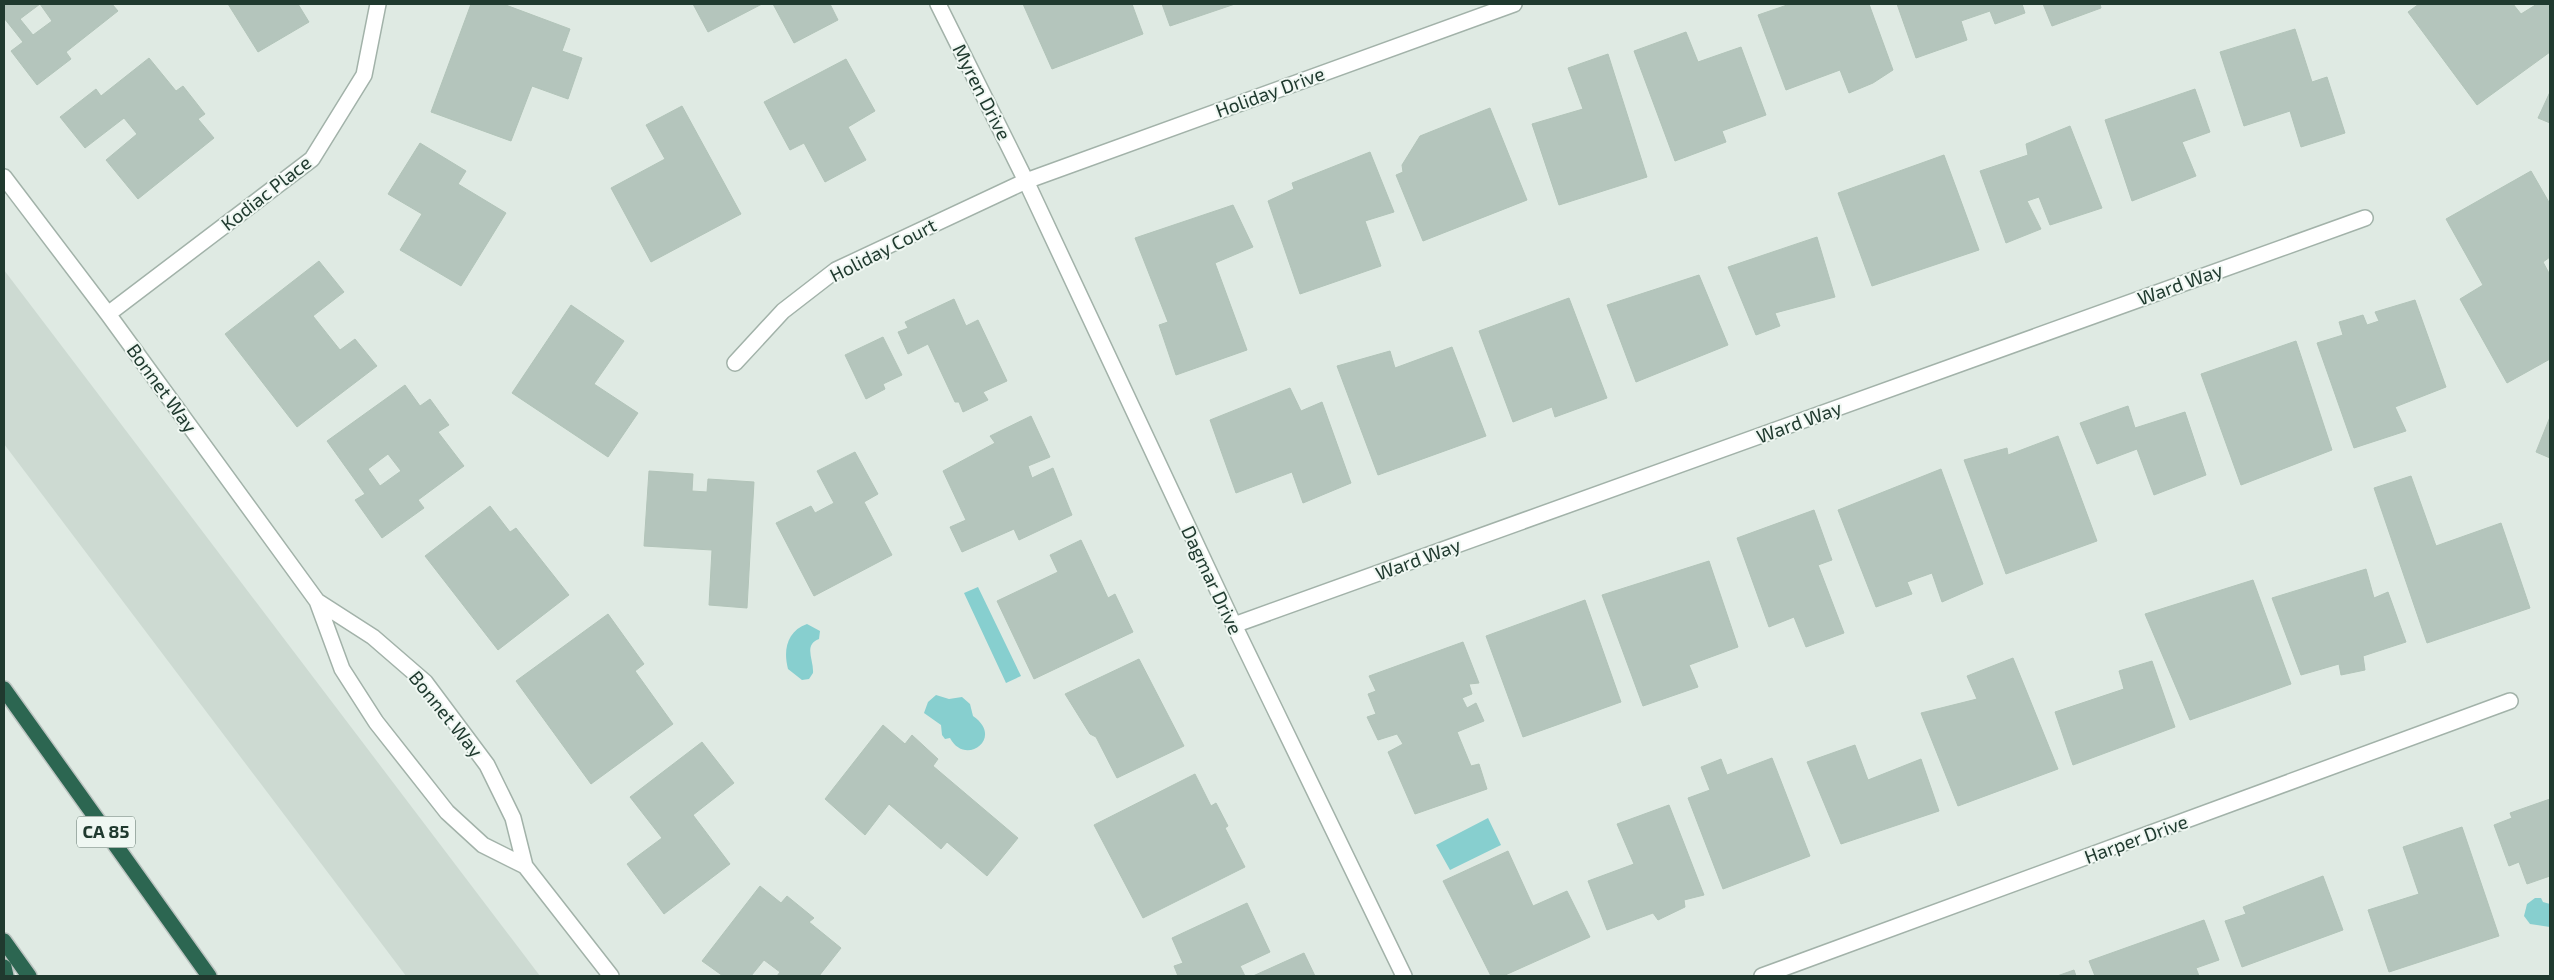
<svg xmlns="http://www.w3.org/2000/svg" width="2554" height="980" font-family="'Exo 2',sans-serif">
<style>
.built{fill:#cddad2}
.water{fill:#87cfcf}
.building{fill:#b4c5bc;stroke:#b2c4b9;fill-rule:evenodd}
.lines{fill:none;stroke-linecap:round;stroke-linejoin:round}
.minor-casing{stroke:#a2b2a9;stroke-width:18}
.motorway-casing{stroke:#bcc4c1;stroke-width:18}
.minor{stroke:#fff;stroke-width:15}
.motorway{stroke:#2c6651;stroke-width:15}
.labels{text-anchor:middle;stroke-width:4;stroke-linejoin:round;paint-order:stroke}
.shield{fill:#eff7f2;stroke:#5e736a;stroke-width:1}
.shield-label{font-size:18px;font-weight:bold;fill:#203a2f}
.street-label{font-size:19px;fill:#203a2f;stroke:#eff7f2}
</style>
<rect width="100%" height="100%" fill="#dfeae3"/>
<path class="built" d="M4,270L540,976H406L4,444Z"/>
<path class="water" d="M978,587L1021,676L1006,683L964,593Z
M807,624L820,631L819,639C803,645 814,660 813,673L809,679L802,680L788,669C783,650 787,631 807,624Z
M936,695L949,699L962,697L970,704L973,716C1005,738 965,767 950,738L945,739L942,735L941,725L924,713L928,702Z
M1488,818L1501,845L1450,870L1436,845Z
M2535,898H2541L2543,902L2550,904V927L2530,924L2524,916L2527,904Z"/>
<path class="building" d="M4,4H112L118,11L66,52L71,59L37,85L11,51L23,42L4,18ZM40,4L52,21L33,35L20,19Z
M228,4H298L309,22L258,52Z
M471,4H503L570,29L562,51L582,58L568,99L532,86L511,141L431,112Z
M693,4H762L708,32Z
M773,4H830L838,20L794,43Z
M1023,4H1132L1143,34L1052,69Z
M1162,4H1235L1170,26Z
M1790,4H1869L1893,70L1873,83L1849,93L1840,70L1786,90L1758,15Z
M1897,4H2022L2025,13L1995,24L1990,11L1961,21L1967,40L1916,58Z
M2043,4H2100L2101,8L2052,26Z
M2419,4H2513L2521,14L2537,4H2550V52L2477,105L2408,12Z
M2295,29L2312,82L2327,77L2345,133L2301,147L2290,111L2244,126L2220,52Z
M1686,32L1698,62L1741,47L1766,115L1722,131L1726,142L1675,161L1634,51Z
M1608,54L1647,177L1559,205L1532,124L1583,109L1568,68Z
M149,58L176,91L183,86L205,114L198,119L214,138L138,199L106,160L137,134L124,118L85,148L60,117L96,89L101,96Z
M846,59L875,111L848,127L866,160L825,182L804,143L790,150L764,102Z
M2195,89L2210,132L2182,142L2196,176L2132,201L2105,120Z
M2550,92V123L2538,118Z
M682,106L741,214L651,262L611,188L665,159L646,125Z
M1490,108L1527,200L1423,241L1396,175L1403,172L1402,165L1420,136Z
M2070,126L2102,208L2050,225L2039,197L2027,201L2041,229L2006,243L1980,171L2028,155L2026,144Z
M420,143L466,171L458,184L506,213L461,286L400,250L422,214L388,194Z
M1370,152L1394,212L1365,221L1381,266L1300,294L1268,201L1294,189L1292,183Z
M1944,155L1979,250L1872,286L1838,193Z
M2531,171L2550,204V257L2543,262L2550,275V359L2507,383L2460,299L2483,285L2446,219Z
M1233,205L1253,247L1215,263L1247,350L1176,375L1159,325L1168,322L1135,238Z
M1817,237L1835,297L1775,313L1780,326L1756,335L1728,267Z
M319,261L344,292L313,316L340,350L355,339L377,366L297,427L225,334Z
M1699,275L1728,345L1636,382L1607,305Z
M1569,298L1607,398L1555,417L1552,407L1513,422L1479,331Z
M954,299L966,326L978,320L1007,381L983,392L988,400L963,412L959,402H955L928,344L908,354L898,332L908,328L905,322Z
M2415,300L2446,387L2395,407L2406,431L2354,448L2317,343L2343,335L2339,322L2363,315L2367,325L2379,321L2375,312Z
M571,305L624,341L594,384L638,413L608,457L512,393Z
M883,337L902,375L883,384L885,389L866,399L845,355Z
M2296,341L2332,450L2241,485L2201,374Z
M1452,347L1486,436L1378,475L1337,366L1390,351L1395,368Z
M405,385L420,406L430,399L449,425L438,432L464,466L418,500L424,508L382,538L355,500L365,494L327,441ZM388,454L401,471L380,486L368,469Z
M1290,388L1301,411L1322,402L1351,483L1303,503L1292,472L1236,493L1210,420Z
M2128,406L2135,428L2185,412L2206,475L2154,495L2137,449L2097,464L2080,423Z
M1031,416L1050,457L1028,466L1032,478L1053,468L1072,515L1019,540L1014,529L962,552L950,527L966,520L943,471L995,443L990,436Z
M2550,417V458L2536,452Z
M2058,436L2097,541L2006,574L1964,460L2007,448L2008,455Z
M855,452L878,494L864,502L892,555L814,596L776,523L811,506L815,513L834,503L817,471Z
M1941,469L1983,584L1942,602L1932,573L1907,582L1912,594L1876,607L1838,510Z
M649,471L693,474L692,491L707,492L708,479L754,482L747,608L709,605L712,550L644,546Z
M2411,476L2436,546L2501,523L2530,608L2427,643L2374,488Z
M490,506L510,532L516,528L569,595L498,650L425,556Z
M1814,510L1832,560L1818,565L1844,633L1806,647L1794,617L1769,627L1737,538Z
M1081,540L1108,598L1115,594L1133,632L1034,679L997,601L1058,572L1050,555Z
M1709,561L1738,647L1689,665L1698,687L1643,706L1602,595Z
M2366,569L2374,598L2388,592L2406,642L2363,656L2365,670L2341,675L2339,664L2301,675L2272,598Z
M2253,580L2291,684L2190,720L2145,614Z
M1585,600L1621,702L1523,737L1486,636Z
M608,614L644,664L635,671L673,724L591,784L516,681Z
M1463,642L1479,683L1469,684L1472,694L1462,698L1467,708L1476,703L1484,721L1457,732L1471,766L1479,764L1487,789L1415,814L1388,752L1403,744L1397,734L1378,740L1367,717L1376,714L1368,694L1376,691L1369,676Z
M2013,658L2058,769L1958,806L1921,713L1977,699L1967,676Z
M1139,659L1184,746L1117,778L1096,737L1090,734L1065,694Z
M2152,661L2175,727L2073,765L2055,712L2124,689L2119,671Z
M883,725L905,744L912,735L938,759L933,766L1018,838L987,876L947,842L941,849L889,804L865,835L825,799Z
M702,742L734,783L693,815L730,864L664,914L627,864L662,838L630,797Z
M1855,745L1868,780L1921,759L1939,811L1841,844L1807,762Z
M1772,758L1810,856L1723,889L1688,798L1710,790L1701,767L1721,759L1727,775Z
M1195,774L1211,806L1216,803L1228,826L1225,828L1245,867L1143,918L1094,825Z
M2550,799V876L2527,884L2519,862L2509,866L2494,825L2512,818L2510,813Z
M1669,805L1704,895L1684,900L1685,907L1658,920L1653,913L1607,930L1588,881L1634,864L1617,824Z
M2462,827L2499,936L2389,972L2368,910L2419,894L2403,847Z
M1508,851L1533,906L1567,891L1590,937L1503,976H1491L1443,881Z
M2323,876L2343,930L2242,967L2225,921L2246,914L2243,907Z
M760,886L781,903L787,896L814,918L809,922L841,948L819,976H777L780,972L764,960L751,976H723L702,961Z
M1247,903L1270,952L1240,966L1245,976H1178L1174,966L1183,963L1172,938Z
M2204,920L2219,960L2196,968L2199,976H2095L2089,961Z
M1304,953L1315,976H1253Z
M2074,970L2076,976H2057Z"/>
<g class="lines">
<g class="minor-casing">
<path id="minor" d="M938,4L1026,181L1234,625L1404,976
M4,177L108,314L317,601L342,669L376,722L447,812L483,845L525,866
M108,314L312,159L364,75L378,4
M735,363L783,311L836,270L1026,181L1514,4
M317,601L373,637L425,682L487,765L513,818L525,866L611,976
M1234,625L2365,218
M1762,976L2510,701"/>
</g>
<g class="motorway-casing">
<path id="motorway" d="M4,689L209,976
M4,941L29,976
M4,967L6,976"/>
</g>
<use href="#minor" class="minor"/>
<use href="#motorway" class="motorway"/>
</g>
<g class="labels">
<rect class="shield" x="77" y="816.5" width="58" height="31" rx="4"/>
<g class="shield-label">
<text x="106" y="838">CA 85</text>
</g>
<g class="street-label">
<text transform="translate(982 92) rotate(63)" y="7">Myren Drive</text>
<text transform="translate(1270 92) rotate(-20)" y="7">Holiday Drive</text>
<text transform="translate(266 193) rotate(-38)" y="7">Kodiac Place</text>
<text transform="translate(883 250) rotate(-27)" y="7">Holiday Court</text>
<text transform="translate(2180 284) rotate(-20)" y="7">Ward Way</text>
<text transform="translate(162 388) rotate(54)" y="7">Bonnet Way</text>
<text transform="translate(1799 422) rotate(-20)" y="7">Ward Way</text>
<text transform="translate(1418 559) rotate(-20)" y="7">Ward Way</text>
<text transform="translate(1212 580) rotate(65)" y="7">Dagmar Drive</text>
<text transform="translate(446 714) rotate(51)" y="7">Bonnet Way</text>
<text transform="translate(2136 839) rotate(-20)" y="7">Harper Drive</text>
</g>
</g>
<rect width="2554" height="980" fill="none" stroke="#203a2f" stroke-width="10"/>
</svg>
